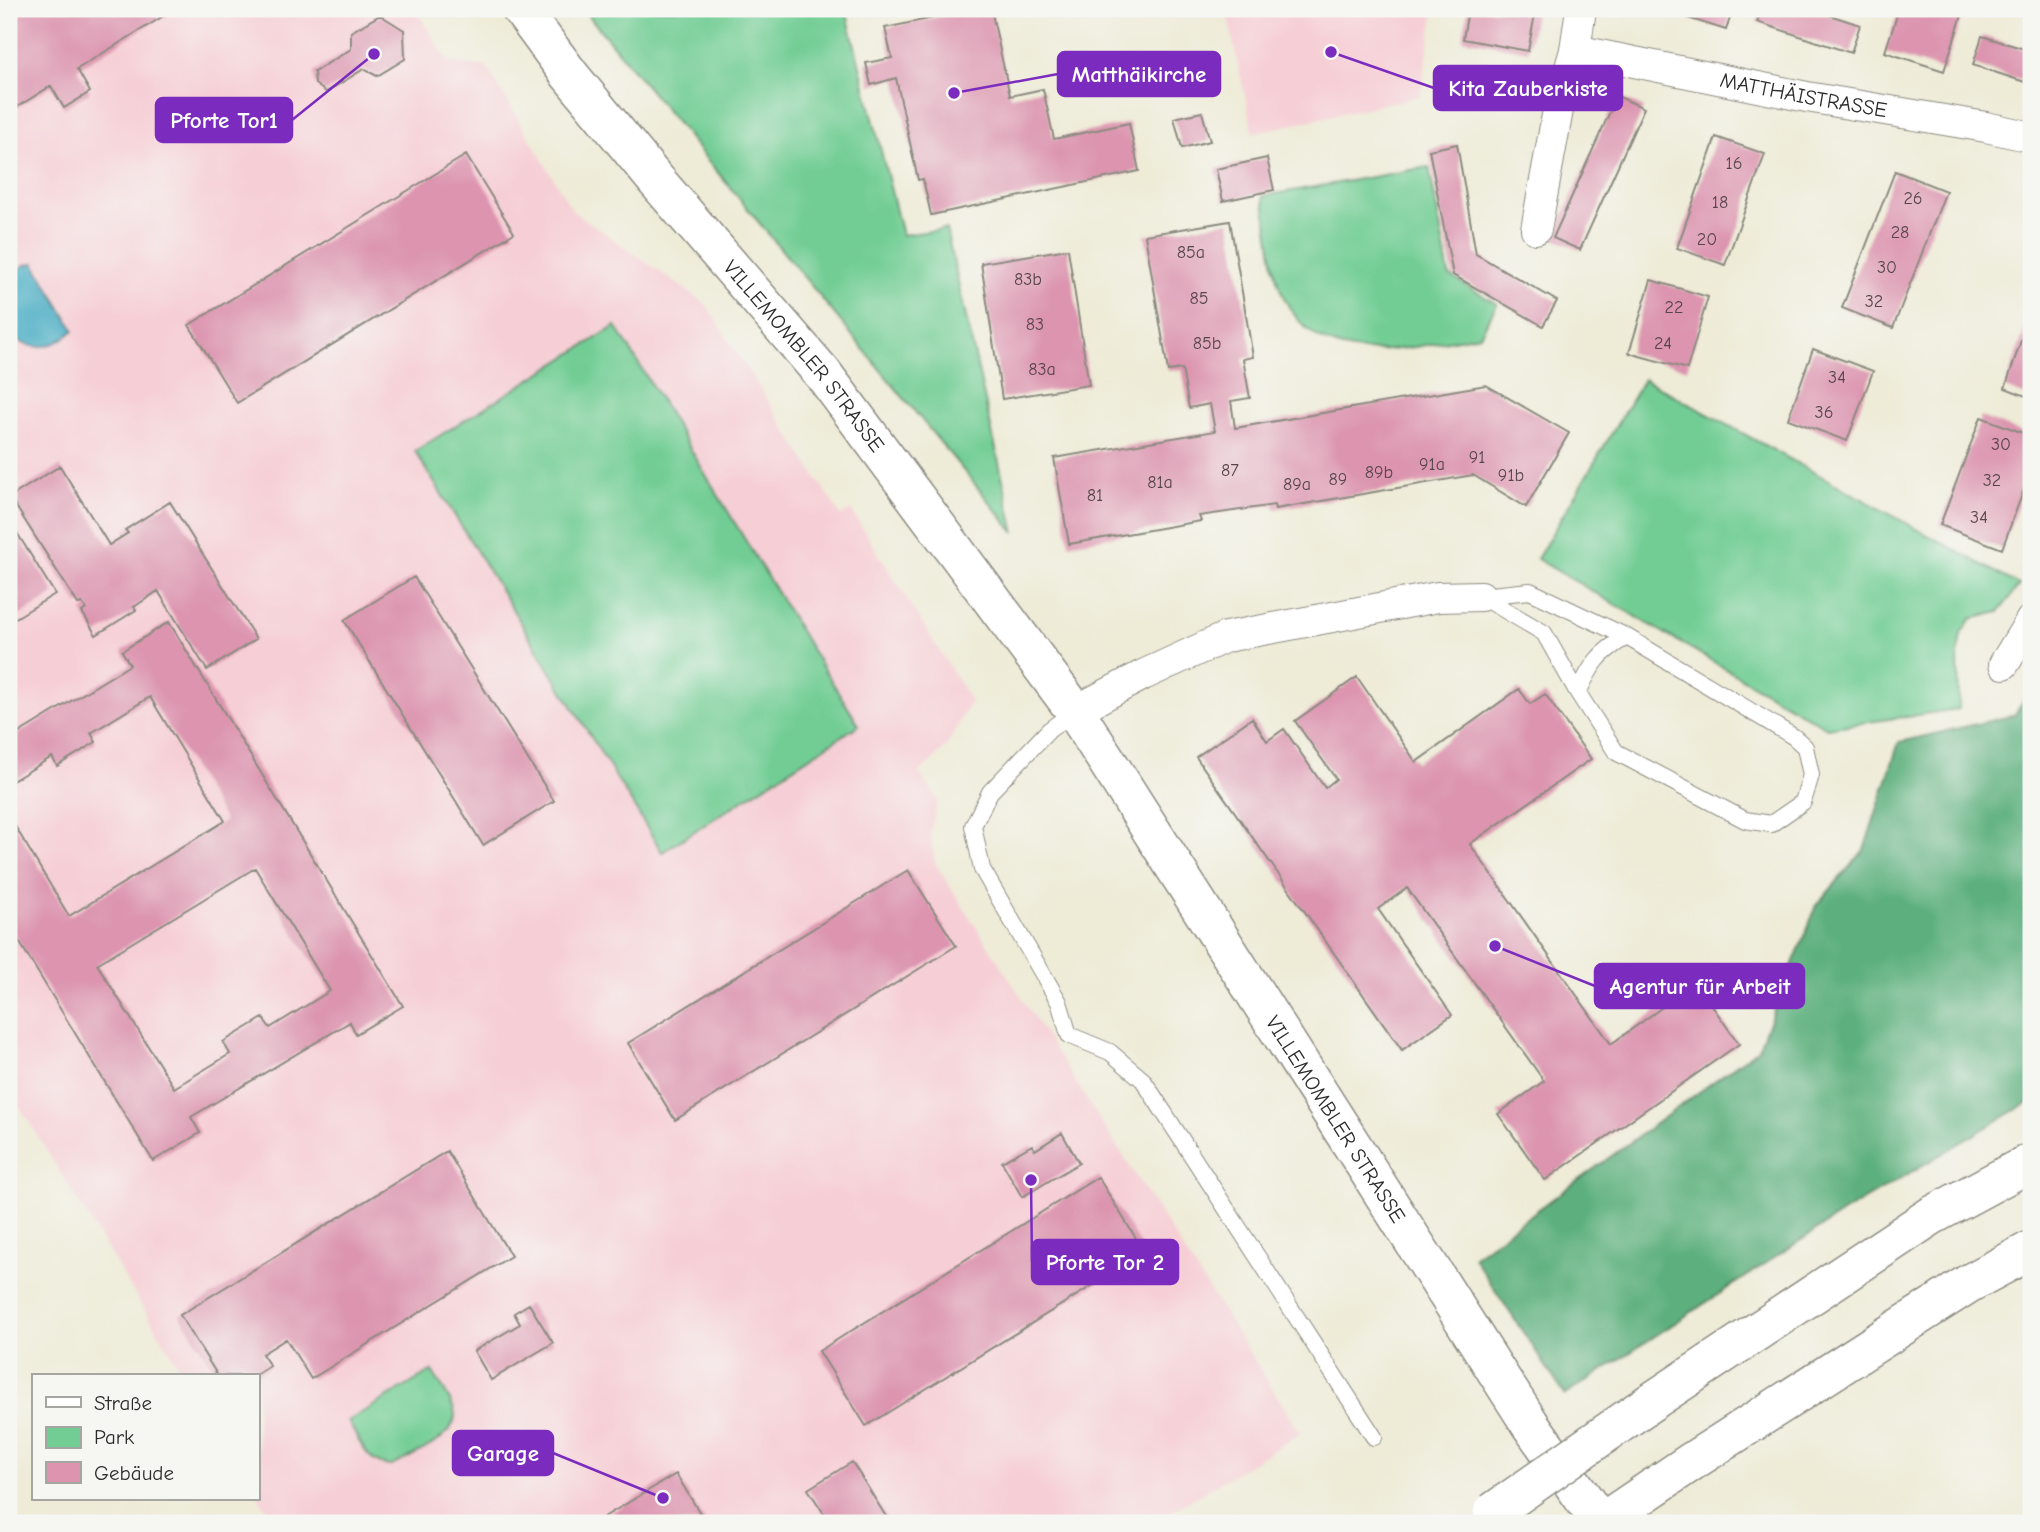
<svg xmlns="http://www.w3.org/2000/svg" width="2040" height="1532" font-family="'Comic Neue',sans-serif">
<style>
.built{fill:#f6cfd6}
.green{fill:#72cd94;stroke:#4e7c60;stroke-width:2}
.forest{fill:#5db07e;stroke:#446e54;stroke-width:2}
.water{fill:#43aac3;stroke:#376a77;stroke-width:2}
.building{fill:#dc94af;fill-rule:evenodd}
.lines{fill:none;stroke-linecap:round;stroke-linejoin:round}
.lane-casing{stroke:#8c8b81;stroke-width:18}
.street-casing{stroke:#8c8b81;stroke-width:32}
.secondary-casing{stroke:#8c8b81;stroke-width:41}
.highway-casing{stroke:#8c8b81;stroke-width:41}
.lane{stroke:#fff;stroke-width:16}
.street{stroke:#fff;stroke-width:30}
.secondary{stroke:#fff;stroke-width:38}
.highway{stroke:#fff;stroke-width:38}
.highway-bridge-casing{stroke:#8c8b81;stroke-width:41;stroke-linecap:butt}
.highway-bridge{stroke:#fff;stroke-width:38}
.labels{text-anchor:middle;stroke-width:6;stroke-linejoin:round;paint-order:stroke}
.number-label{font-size:18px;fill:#57454c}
.street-label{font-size:21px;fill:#2b2b2b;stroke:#f6f6f2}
.leader{fill:none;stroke:#7b2cbf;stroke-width:2.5}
.callout-dot{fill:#7b2cbf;stroke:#f6f6f2;stroke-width:2.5}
.callout{fill:#7b2cbf;stroke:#7b2cbf;stroke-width:2.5}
.callout-label{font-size:23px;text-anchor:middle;font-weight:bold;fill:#fff}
</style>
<rect width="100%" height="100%" fill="#f6f6f2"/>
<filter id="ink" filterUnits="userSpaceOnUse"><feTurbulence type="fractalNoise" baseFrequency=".0143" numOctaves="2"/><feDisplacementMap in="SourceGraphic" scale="14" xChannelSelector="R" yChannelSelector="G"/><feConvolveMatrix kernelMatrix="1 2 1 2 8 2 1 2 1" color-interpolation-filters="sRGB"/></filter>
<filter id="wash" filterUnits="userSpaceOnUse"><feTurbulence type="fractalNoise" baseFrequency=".00686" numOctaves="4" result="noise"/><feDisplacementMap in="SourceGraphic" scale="28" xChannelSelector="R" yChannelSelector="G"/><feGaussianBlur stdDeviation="1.57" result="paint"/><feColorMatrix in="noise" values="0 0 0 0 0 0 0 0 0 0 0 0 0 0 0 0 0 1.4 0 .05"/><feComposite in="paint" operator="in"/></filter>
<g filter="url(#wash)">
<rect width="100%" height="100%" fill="#eeebd7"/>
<path class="built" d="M9,9H415L449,62L487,67L573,211L706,304L841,516L851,510L971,701L946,747L919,773L938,800L930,833L935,863L1301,1433L1153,1523H275L257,1494V1376H185L9,1089Z
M1226,9H1435L1420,96L1253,133Z"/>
<path class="green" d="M583,9H849L846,10L902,235L946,229L1015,533Z
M1429,167L1449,275L1497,304L1480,335C1406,347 1314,380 1279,286C1271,263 1268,222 1263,196Z
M616,326L808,644L859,725L662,852L415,451Z
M1644,379L2019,585L1999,612L1971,619L1961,634L1958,653L1959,709L1827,728L1537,559Z
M432,1371C439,1383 450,1397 454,1410C462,1436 410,1456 392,1466C368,1467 358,1438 348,1421Z"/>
<path class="forest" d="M2031,687V1101L1844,1212L1565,1395L1473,1257L1758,1049L1817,905L1864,850L1899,742L2015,715Z"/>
<path class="water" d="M34,263L74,330C54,349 30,353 9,334V276L25,265Z"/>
<g id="blocks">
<path class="building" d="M9,9H175L77,69L90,92L64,108L51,86L9,112Z
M976,9H991L1010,96L1043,89L1054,139L1129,123L1139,171L931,215L923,179L918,180L896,78L871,85L866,63L892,58L885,28Z
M1468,9H1536L1528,51L1463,39Z
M1670,9H1733L1726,30L1669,12Z
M1762,9H1811L1860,25L1851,53L1757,22Z
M1899,9H1964L1944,71L1885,52Z
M380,15L404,30L405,59L377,76L364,69L326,92L315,84L314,72L351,49V32Z
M1982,36L2031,51V84L1973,65Z
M1617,96L1644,108L1580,250L1553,238Z
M1202,112L1210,141L1182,148L1174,118Z
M1716,137L1765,154L1725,265L1677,248Z
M1457,144L1476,254L1557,301L1543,326L1453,275L1429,150Z
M466,155L514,233L237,403L189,325Z
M1267,158L1274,190L1223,201L1216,169Z
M1895,171L1946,191L1893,328L1842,308Z
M1230,221L1253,357L1243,359L1250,398L1231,401L1235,428L1486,385L1569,433L1526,507L1473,475L1275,509L1274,505L1199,516L1201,521L1069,544L1054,458L1215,431L1210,404L1189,408L1182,369L1168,371L1145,235Z
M1068,249L1089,385L1002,399L981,263Z
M1651,280L1708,297L1687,369L1629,353Z
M2031,311V398L2005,388Z
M1813,349L1873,371L1847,441L1788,419Z
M1981,417L2031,436V470L2002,549L1940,525Z
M60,466L109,545L128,533L125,530L170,502L256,639L207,670L158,591L134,607L136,610L96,635L82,612L86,609L82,603L78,604L10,497Z
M9,520L55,594L9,622Z
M414,577L554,801L483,845L344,620Z
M169,622L403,1006L356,1034L350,1022L191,1117L200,1133L153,1161L9,925V816L69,916L225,821L150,697L91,733L96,742L57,766L52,757L9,783V739L130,665L122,651ZM255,868L330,991L270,1028L263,1018L223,1042L230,1054L174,1088L97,964Z
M1357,677L1416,762L1519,689L1530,704L1545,694L1591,759L1470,844L1611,1044L1696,983L1739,1044L1545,1180L1498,1114L1544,1081L1407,888L1378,909L1452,1015L1402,1050L1196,757L1252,718L1267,741L1284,729L1325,788L1336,779L1295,721Z
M908,870L956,946L675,1120L628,1043Z
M1062,1133L1079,1163L1022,1197L1002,1162L1032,1145L1035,1150Z
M447,1151L511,1256L311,1379L286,1339L262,1354L270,1366L254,1376H218L180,1315Z
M1098,1177L1145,1253L866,1426L819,1351Z
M529,1304L553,1343L491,1380L474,1351L520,1324L514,1313Z
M852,1462L890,1523H830L808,1489Z
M676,1474L706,1523H594Z"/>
</g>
</g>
<g filter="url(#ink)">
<use href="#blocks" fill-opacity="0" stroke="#8c8b81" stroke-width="2"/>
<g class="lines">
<g class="lane-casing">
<path id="lane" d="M1530,591L1627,637L1794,737L1805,747L1811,775L1803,802L1771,824L1745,820L1616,752L1578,693L1544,633L1481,596Z
M1578,693C1591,665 1599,652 1627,637
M1075,711L1049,730L990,792L973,826L982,869L1059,1002L1069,1035L1110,1052L1143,1080L1374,1437"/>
</g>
<g class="street-casing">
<g id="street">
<path id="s1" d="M1575,50L1807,97L1986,127L2031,137"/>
<path d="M1536,229L1558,110L1575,50L1581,9"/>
<path d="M2004,664L2031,620"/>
<path d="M1075,711L1143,675L1226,637L1438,597L1481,596"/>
</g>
</g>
<g class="secondary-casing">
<g id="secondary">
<path id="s2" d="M521,9L569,74L655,179L824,375L1075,711L1530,1424L1601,1523"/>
</g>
</g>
<g class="highway-casing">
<path id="highway" d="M1651,1402L1931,1216L2031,1162
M1601,1523L1691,1462L1968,1284L2031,1250"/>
</g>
<use href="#lane" class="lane"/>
<use href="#street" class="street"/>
<use href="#secondary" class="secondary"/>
<use href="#highway" class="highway"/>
<g class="highway-bridge-casing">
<path id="highway-bridge" d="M1493,1512L1651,1402"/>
</g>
<use href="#highway-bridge" class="highway-bridge"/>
</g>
</g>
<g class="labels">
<g class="number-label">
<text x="1734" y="169">16</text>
<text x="1913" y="204">26</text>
<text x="1720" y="208">18</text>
<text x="1900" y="238">28</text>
<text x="1707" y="245">20</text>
<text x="1191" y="258">85a</text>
<text x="1887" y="273">30</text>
<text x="1028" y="285">83b</text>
<text x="1199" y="304">85</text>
<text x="1874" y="307">32</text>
<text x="1674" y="313">22</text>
<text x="1035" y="330">83</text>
<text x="1207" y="349">85b</text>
<text x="1663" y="349">24</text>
<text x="1042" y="375">83a</text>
<text x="1837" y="383">34</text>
<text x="1824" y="418">36</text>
<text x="2001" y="450">30</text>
<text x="1477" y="463">91</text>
<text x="1432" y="470">91a</text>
<text x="1230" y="476">87</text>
<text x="1379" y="478">89b</text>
<text x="1511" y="481">91b</text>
<text x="1338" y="485">89</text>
<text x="1992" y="486">32</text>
<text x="1160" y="488">81a</text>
<text x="1297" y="490">89a</text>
<text x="1095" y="501">81</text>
<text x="1979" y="523">34</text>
</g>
<g class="street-label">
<text dy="7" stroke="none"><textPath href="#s1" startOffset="233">MATTHÄISTRASSE</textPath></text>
<text dy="7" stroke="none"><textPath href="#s2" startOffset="448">VILLEMOMBLER STRASSE</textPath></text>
<text dy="7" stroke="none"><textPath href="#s2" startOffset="1379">VILLEMOMBLER STRASSE</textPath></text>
</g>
</g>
<path class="leader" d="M954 93L1058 74M1331 52L1434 88M374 54L292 120M1495 946L1595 986M1031 1180L1032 1262M663 1498L553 1453"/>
<g class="callout-dot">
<circle cx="954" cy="93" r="7"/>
<circle cx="1331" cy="52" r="7"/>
<circle cx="374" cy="54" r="7"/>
<circle cx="1495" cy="946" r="7"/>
<circle cx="1031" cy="1180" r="7"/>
<circle cx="663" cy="1498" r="7"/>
</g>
<g class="callout">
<rect x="1058" y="52" width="162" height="44" rx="7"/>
<rect x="1434" y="66" width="188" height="44" rx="7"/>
<rect x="156" y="98" width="136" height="44" rx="7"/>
<rect x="1595" y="964" width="209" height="44" rx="7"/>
<rect x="1032" y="1240" width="146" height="44" rx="7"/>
<rect x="453" y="1431" width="100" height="44" rx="7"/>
</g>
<g class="callout-label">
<text x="1139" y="82">Matthäikirche</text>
<text x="1528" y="96">Kita Zauberkiste</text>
<text x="224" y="128">Pforte Tor1</text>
<text x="1700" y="994">Agentur für Arbeit</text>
<text x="1105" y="1270">Pforte Tor 2</text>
<text x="503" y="1461">Garage</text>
</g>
<rect width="2040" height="1532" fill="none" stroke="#f6f6f2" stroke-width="35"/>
<rect x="32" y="1374" width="228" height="126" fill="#f6f6f2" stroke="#a5a5a2" stroke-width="2"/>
<rect x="46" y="1397" width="35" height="10" fill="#ffffff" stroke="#a5a5a2" stroke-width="2"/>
<text x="94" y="1410" font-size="21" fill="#2b2b2b">Straße</text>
<rect x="46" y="1427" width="35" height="21" fill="#72cd94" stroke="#a5a5a2" stroke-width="2"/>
<text x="94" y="1444" font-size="21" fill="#2b2b2b">Park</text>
<rect x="46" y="1462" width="35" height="21" fill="#dc94af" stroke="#a5a5a2" stroke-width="2"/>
<text x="94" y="1480" font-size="21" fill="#2b2b2b">Gebäude</text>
</svg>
